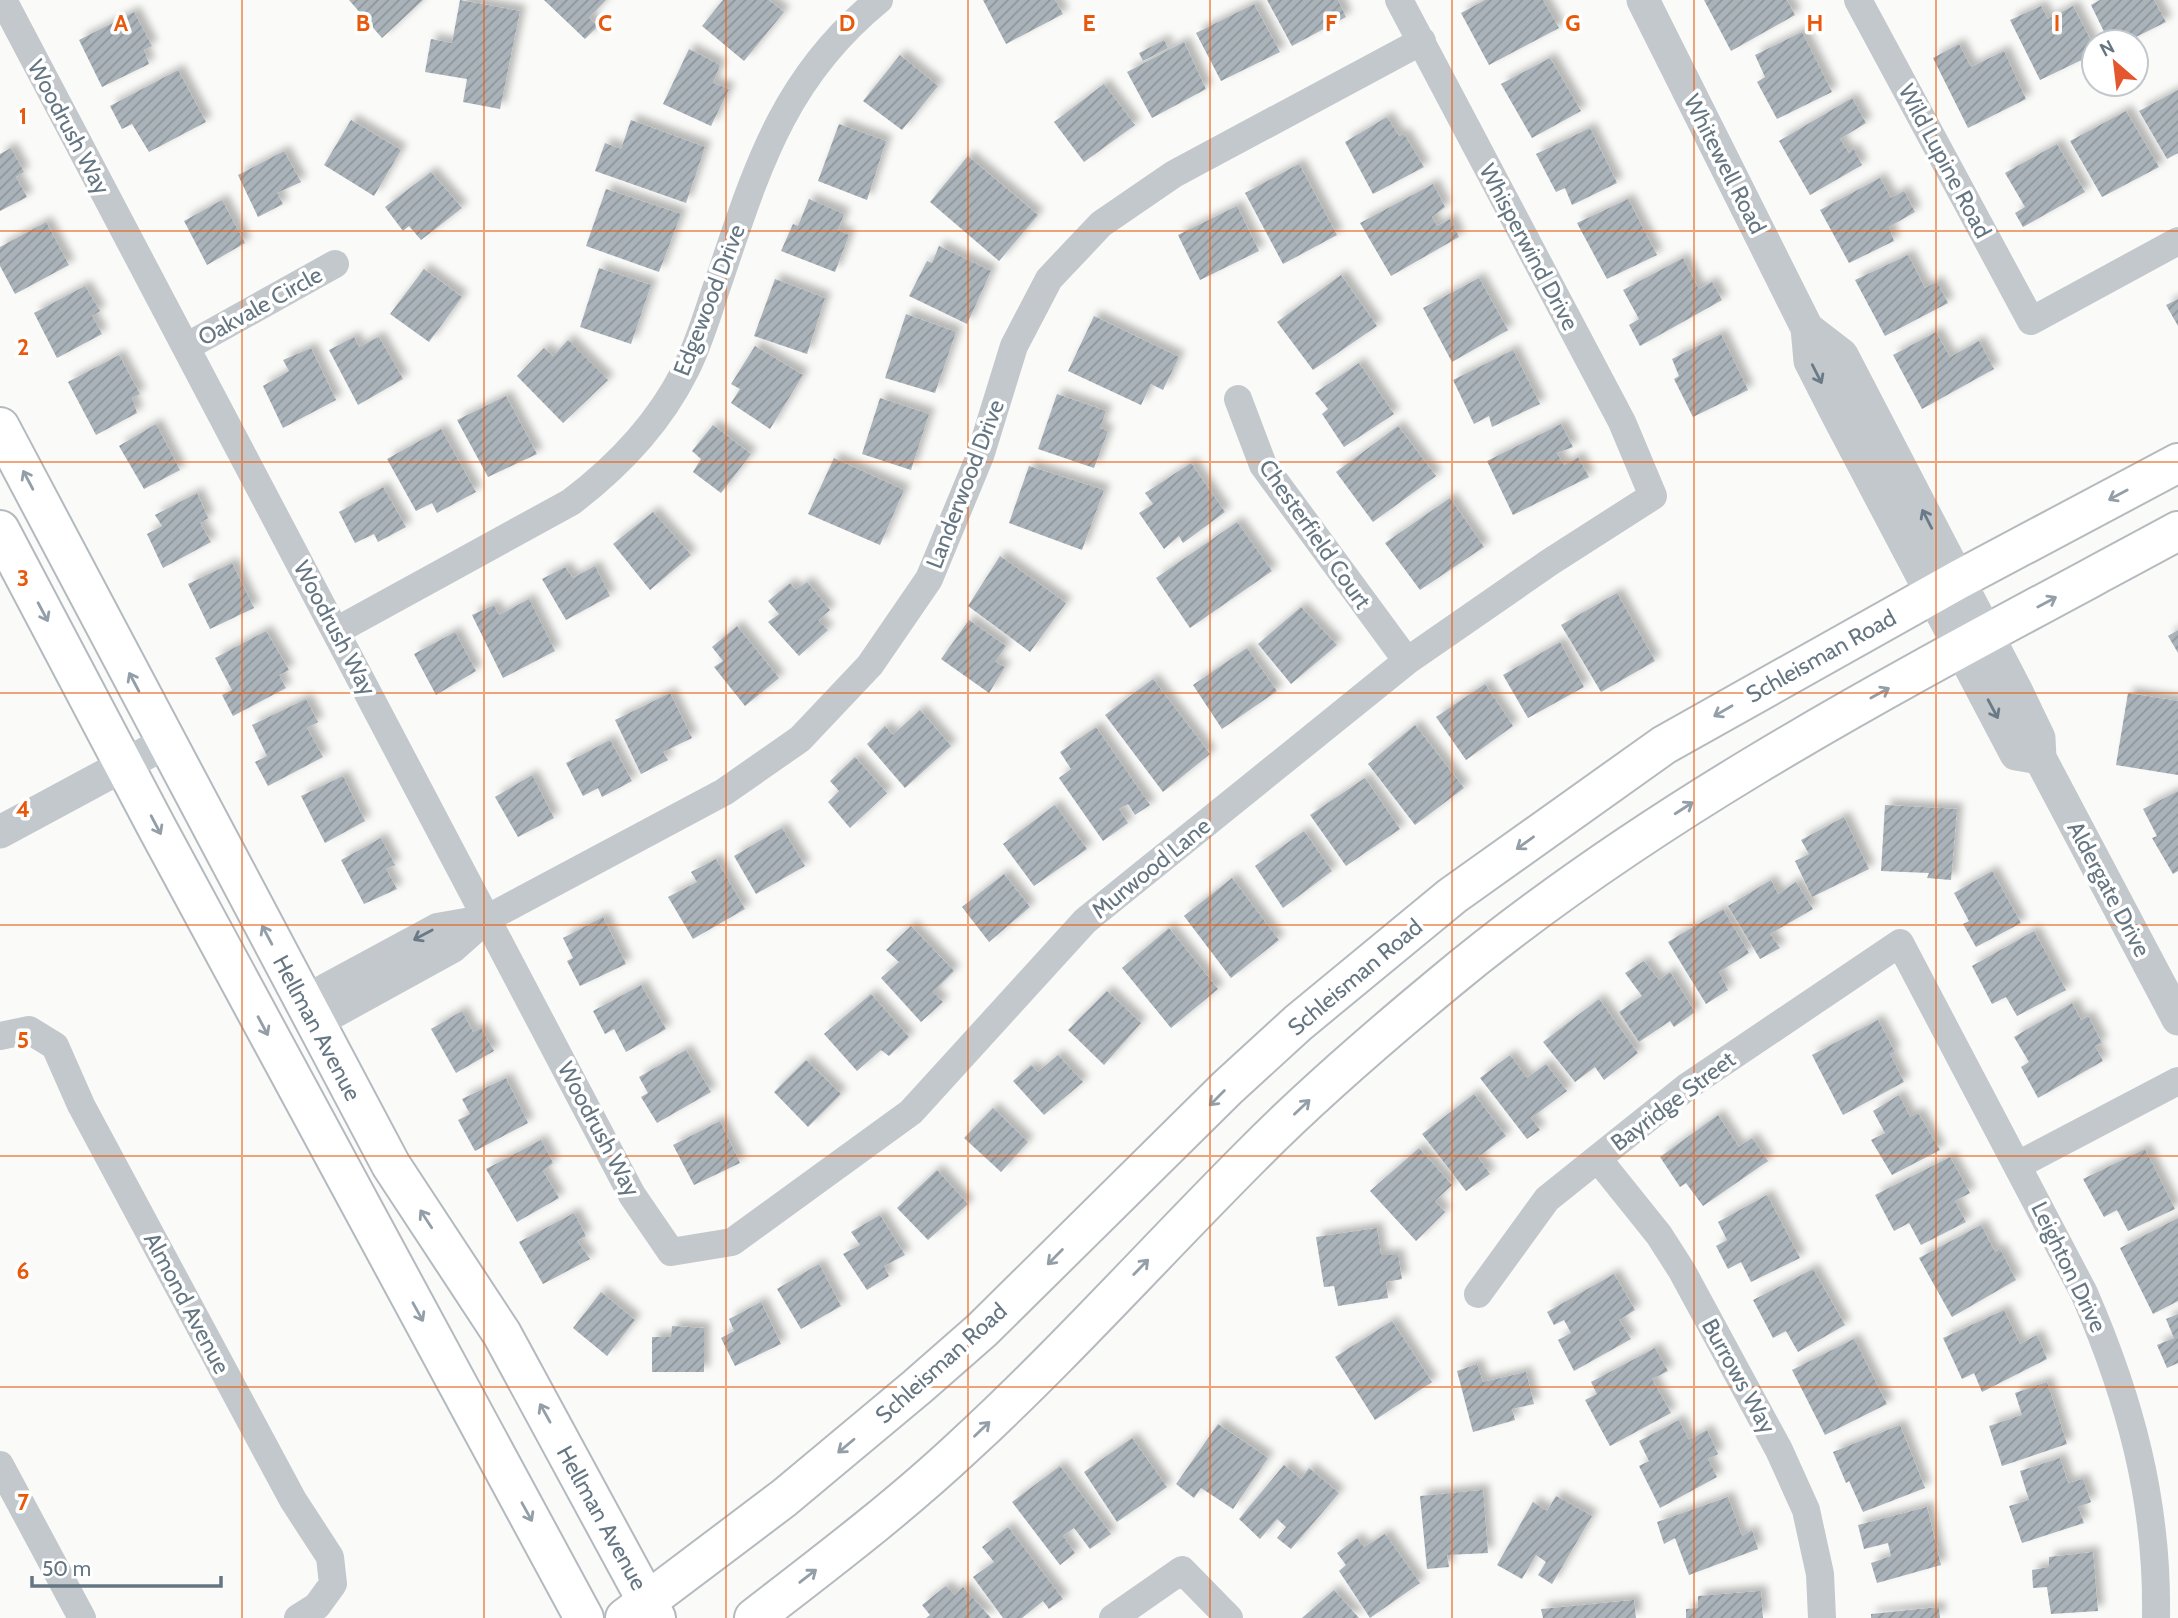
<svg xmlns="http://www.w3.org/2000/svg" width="2178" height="1618" font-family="Cabin,sans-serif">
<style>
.building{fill:url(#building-hatch);filter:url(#shadow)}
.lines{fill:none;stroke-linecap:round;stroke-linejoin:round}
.secondary-casing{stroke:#b3babf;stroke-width:42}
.primary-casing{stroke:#b5babe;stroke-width:42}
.minor{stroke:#c3c8cc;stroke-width:28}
.tertiary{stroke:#c3c8cc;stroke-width:33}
.secondary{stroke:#fff;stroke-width:38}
.primary{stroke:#fff;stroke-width:38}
.oneway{stroke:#6a7a87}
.oneway2{stroke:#939fa8}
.grid{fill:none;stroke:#e8590c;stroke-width:2;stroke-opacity:0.55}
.labels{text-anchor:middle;stroke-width:7;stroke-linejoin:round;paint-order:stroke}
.street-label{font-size:23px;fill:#657683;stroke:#fff}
.grid-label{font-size:23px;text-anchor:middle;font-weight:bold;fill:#e8590c;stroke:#fff;stroke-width:7;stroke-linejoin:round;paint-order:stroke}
</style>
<defs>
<pattern id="building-hatch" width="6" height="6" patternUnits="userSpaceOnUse" patternTransform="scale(1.75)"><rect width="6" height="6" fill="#aab3b9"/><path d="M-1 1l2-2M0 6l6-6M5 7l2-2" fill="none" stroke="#8e969c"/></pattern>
<filter id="shadow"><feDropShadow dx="6" dy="-6" stdDeviation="3.5" flood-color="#0004"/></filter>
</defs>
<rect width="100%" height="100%" fill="#fafaf8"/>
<path class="building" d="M349,0H423L382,38Z
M460,0L520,11L500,109L463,102L467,79L425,72L431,39L452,43Z
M544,0H606L589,18L598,26L585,39Z
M723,0H769L784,12L744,61L702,26Z
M983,0H1055L1063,14L1006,44Z
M1267,0H1338L1346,17L1292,46Z
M1485,0H1543L1559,28L1489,65L1461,13Z
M1704,0H1787L1795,15L1731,51Z
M2100,0H2154L2166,22L2126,42H2109L2091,5Z
M1254,4L1280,52L1221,81L1196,33Z
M2041,6L2048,19L2073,6L2094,46V54L2040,80L2010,20Z
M134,12L152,46L144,50L149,64L102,87L79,40Z
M1802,32L1832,92L1777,119L1757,82L1765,77L1755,55Z
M1164,40L1168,48L1143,61L1139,53Z
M1184,42L1206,89L1152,118L1127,72Z
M1959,44L1971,67L2004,51L2026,99L1968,128L1933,58Z
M689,49L720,65L713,83L729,89L711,126L663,104Z
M900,55L938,86L902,130L863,101Z
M1550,58L1581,111L1532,138L1501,84Z
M178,70L206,122L149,152L132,124L122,129L110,106Z
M1104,84L1135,125L1084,162L1054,122Z
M2178,90V153L2167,159L2139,111Z
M1852,98L1866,123L1840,139L1849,153L1853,148L1862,165L1810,195L1779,141Z
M2126,111L2159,167L2102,197L2070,141Z
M1387,117L1399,136L1404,134L1424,167L1373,194L1345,142Z
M351,120L401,150L374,196L324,165Z
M631,120L705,147L686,203L595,171L605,143L621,149Z
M839,124L886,141L867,200L818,181Z
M1590,128L1617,183L1572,205L1565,188L1556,192L1536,154Z
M2057,144L2085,192L2023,227L2015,213L2025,207L2005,173Z
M11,148L24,172L16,177L27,197L0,211V154Z
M284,151L301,182L277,193L283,204L258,217L238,175Z
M968,156L1038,215L999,261L930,202Z
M1299,164L1337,235L1283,264L1245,193Z
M431,172L462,208L421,240L409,226L403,231L385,207Z
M1880,178L1891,198L1904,191L1915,212L1889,227L1894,241L1849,263L1820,210Z
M1433,184L1445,207L1432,217L1437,226L1450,219L1459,237L1391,276L1360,223Z
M606,189L681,214L659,272L586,246Z
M809,199L844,214L838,230L849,235L835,272L781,251L793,224L798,226Z
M1628,199L1657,255L1607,279L1577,223Z
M222,200L245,243L207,265L184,221Z
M1237,206L1259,251L1200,280L1178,235Z
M46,222L69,265L15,294L0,266V247Z
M939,246L991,271L967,324L909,296L927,261L932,263Z
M1908,255L1925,288L1937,282L1948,303L1885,336L1855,280Z
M1683,258L1699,289L1712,282L1722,300L1640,346L1629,325L1639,319L1623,290Z
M599,268L651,285L631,344L580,327Z
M424,269L462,297L429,342L390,314Z
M1341,275L1377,326L1313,370L1277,322Z
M1479,278L1508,330L1452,362L1423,308Z
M775,279L825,298L807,354L754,336Z
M85,286L100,311L92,316L102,334L57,358L34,313Z
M2178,299V326L2166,305Z
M906,314L956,332L935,393L885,378Z
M1094,316L1179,357L1163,390L1151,384L1141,405L1068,371Z
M1936,332L1950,357L1979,341L1994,369L1922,409L1893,355Z
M1721,334L1748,390L1693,417L1674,379L1679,376L1672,359Z
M354,337L359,347L379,337L403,379L358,405L329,350Z
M568,340L608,380L563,423L517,376L544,348L553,356Z
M755,346L803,375L770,429L731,403L740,389L731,384Z
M311,348L336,400L283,428L263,386L289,371L283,360Z
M1513,350L1540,404L1492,427L1489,416L1474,424L1453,380Z
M119,355L140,394L132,398L137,413L96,435L68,382Z
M1359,363L1394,414L1344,447L1322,414L1328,409L1315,393Z
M1057,394L1106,411L1100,428L1108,431L1094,468L1038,449Z
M506,396L537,454L488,477L457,420Z
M880,398L929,414L911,470L862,454Z
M156,424L180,470L144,489L119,446Z
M1561,424L1573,447L1557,453L1564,465L1578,457L1589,477L1513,515L1487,461Z
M713,425L751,454L721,493L693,472L701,459L692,451Z
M1398,426L1436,476L1373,522L1336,472Z
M441,429L476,492L437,513L432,503L416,511L387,459Z
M834,458L904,490L880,545L808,514Z
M1191,463L1225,512L1183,543L1179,536L1164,549L1139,513L1153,504L1145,493Z
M1029,466L1104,490L1082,550L1009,523Z
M383,487L406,527L378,542L374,534L355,543L339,512Z
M197,493L208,518L200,523L211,542L163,568L147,534L162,526L155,515Z
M1450,498L1484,547L1420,590L1385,543Z
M653,512L691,555L650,590L613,544Z
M1237,522L1272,571L1190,628L1156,578Z
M1000,556L1066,603L1030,652L968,606Z
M232,563L254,608L210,629L188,584Z
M595,566L610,596L566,620L542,579L565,567L573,578Z
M807,582L830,610L818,620L828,630L799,656L768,622L779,614L768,601L790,583L796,590Z
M1617,593L1655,661L1601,692L1561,625Z
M529,599L555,651L503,678L472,615L494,605L499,615Z
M1301,607L1337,645L1291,684L1258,644Z
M969,620L1006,646L995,662L1005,667L989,693L941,659Z
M737,626L779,678L745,706L714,667L723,661L712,647Z
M2178,630V653L2168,636Z
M266,631L289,670L279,675L286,688L233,716L222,695L232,690L215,658Z
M455,632L476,671L436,695L414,654Z
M1560,642L1584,687L1528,718L1503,675Z
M1247,648L1277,691L1222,729L1193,685Z
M1153,679L1210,754L1163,792L1105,715Z
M1485,684L1513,726L1466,760L1436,717Z
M670,693L692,738L663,752L668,760L641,774L615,720Z
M2128,693L2178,701V775L2116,765Z
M306,699L318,722L307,728L323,757L268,786L255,762L267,756L252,725Z
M920,710L951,746L905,788L867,744L885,726L893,735Z
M1415,725L1464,788L1415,825L1368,764Z
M1096,727L1150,805L1135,815L1128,804L1119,809L1128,823L1103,841L1059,778L1071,769L1060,752Z
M610,740L632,781L602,797L598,788L583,796L566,763Z
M855,757L887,793L850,828L828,802L839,791L830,781Z
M532,775L554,818L518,837L495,797Z
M343,776L365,821L325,843L301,796Z
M1365,778L1400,829L1346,866L1310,815Z
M2178,791V871L2173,874L2152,838L2157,836L2143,809Z
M1055,805L1087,849L1034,886L1003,844Z
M1885,805L1957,809L1951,880L1927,878L1929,873L1881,871Z
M1844,817L1869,869L1812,897L1795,861L1809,854L1801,840Z
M782,828L805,866L756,894L734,856Z
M1304,831L1332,871L1283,908L1255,866Z
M381,838L395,865L386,869L397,889L364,904L341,860Z
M716,859L745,909L693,939L668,897L697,882L691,872Z
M1992,871L2021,923L1976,947L1963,924L1969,921L1954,893Z
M1004,874L1030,907L989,942L962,907Z
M1232,878L1279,940L1231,978L1184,916Z
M1771,880L1778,894L1796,882L1813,909L1770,934L1780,948L1760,959L1728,906Z
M1723,909L1749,953L1719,972L1728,990L1706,1004L1668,942Z
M603,917L626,964L580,986L567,961L573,958L563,938Z
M911,926L954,971L933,992L943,1002L921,1022L881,978L899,962L886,950Z
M1169,928L1218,989L1171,1028L1122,968Z
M2034,931L2066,990L2017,1016L2006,997L1992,1004L1972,966Z
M1644,961L1659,980L1670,972L1695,1012L1674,1027L1670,1021L1639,1042L1619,1012L1642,996L1625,973Z
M641,985L666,1029L626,1052L614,1029L605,1034L593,1011Z
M1107,991L1141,1023L1104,1065L1068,1030Z
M871,994L909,1037L889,1056L881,1050L857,1071L824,1034Z
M1599,999L1638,1053L1604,1080L1595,1067L1575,1082L1543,1042Z
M2072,1003L2081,1020L2088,1016L2102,1043L2095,1046L2103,1061L2038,1098L2021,1067L2029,1062L2014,1037Z
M462,1011L473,1032L481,1028L494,1051L456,1073L431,1029Z
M1878,1020L1895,1052L1890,1054L1904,1082L1843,1115L1812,1055Z
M686,1050L711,1092L657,1123L641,1097L648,1093L639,1077Z
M1058,1055L1083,1082L1044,1115L1013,1081L1031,1065L1038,1072Z
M1510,1055L1527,1078L1546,1064L1567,1091L1531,1118L1540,1130L1527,1139L1480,1078Z
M806,1060L841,1094L808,1127L774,1092Z
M506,1078L528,1123L475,1151L458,1120L470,1114L462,1099Z
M1474,1094L1506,1136L1478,1157L1490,1174L1466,1191L1422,1134Z
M1899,1095L1910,1117L1918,1113L1940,1150L1892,1175L1871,1140L1885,1133L1873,1111Z
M993,1108L1028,1142L1001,1172L964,1138Z
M1718,1115L1739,1147L1752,1138L1768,1161L1703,1206L1686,1183L1680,1187L1660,1157Z
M720,1121L740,1163L694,1185L673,1145Z
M541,1140L553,1163L543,1171L559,1198L517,1222L486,1169Z
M1419,1148L1452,1185L1435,1201L1445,1212L1416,1241L1370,1191Z
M2145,1149L2175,1209L2128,1231L2117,1210L2104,1217L2083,1179Z
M1950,1157L1970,1193L1955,1201L1966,1222L1921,1245L1909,1223L1894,1231L1875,1195Z
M937,1170L968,1204L928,1240L897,1208Z
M1767,1195L1800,1258L1751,1282L1741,1262L1728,1269L1716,1246L1727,1240L1718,1222Z
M574,1213L586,1236L577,1241L590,1259L543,1284L519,1242Z
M880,1215L905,1255L884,1266L889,1276L867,1290L843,1254L860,1245L851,1232Z
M2178,1218V1301L2153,1314L2120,1248Z
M1981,1225L1995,1252L2000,1249L2016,1280L1952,1317L1919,1258Z
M1377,1228L1381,1255H1398L1402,1279L1386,1282L1388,1298L1338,1306L1334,1286L1324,1287L1316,1237Z
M819,1264L841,1306L801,1329L777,1289Z
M1813,1269L1845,1325L1798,1352L1786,1331L1773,1338L1753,1300Z
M1614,1274L1635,1310L1619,1320L1631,1339L1574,1371L1558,1340L1571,1333L1564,1320L1554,1325L1547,1312Z
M601,1292L635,1320L607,1356L573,1328Z
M761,1302L781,1344L735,1366L721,1338L734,1331L729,1319Z
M2004,1310L2020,1344L2037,1335L2047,1359L1982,1392L1974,1373L1962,1379L1943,1338Z
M2178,1314V1363L2167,1368L2157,1345L2174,1338L2166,1319Z
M1392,1321L1432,1382L1375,1420L1335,1357Z
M672,1326L704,1328V1372H652V1337H671Z
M1854,1339L1887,1404L1825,1435L1792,1370Z
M1655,1348L1668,1371L1652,1379L1671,1413L1610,1446L1585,1400L1597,1394L1591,1382Z
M1477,1364L1483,1382L1526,1372L1534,1404L1512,1409L1515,1420L1473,1432L1457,1371Z
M2047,1382L2067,1444L2002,1466L1989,1426L2022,1415L2015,1393Z
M1679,1420L1689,1440L1707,1430L1718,1454L1708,1459L1717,1477L1660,1508L1639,1466L1649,1461L1639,1441Z
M1218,1424L1268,1458L1233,1509L1201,1488L1194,1498L1176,1484Z
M1900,1425L1925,1488L1863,1512L1849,1481L1846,1483L1833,1452Z
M1132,1438L1167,1487L1117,1522L1084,1472Z
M2060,1458L2068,1483L2083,1479L2091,1502L2078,1507L2084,1523L2022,1543L2009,1506L2029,1500L2020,1471Z
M1284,1465L1301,1479L1309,1468L1339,1493L1291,1549L1277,1538L1286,1527L1277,1519L1260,1539L1239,1519Z
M1060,1466L1111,1534L1090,1549L1074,1528L1063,1536L1075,1553L1060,1565L1012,1502Z
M1483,1490L1488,1553L1447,1555L1449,1567L1427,1569L1420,1496Z
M1556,1496L1592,1516L1552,1584L1538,1575L1546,1562L1536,1555L1522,1579L1497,1565L1533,1502L1547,1511Z
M1728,1497L1742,1536L1752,1530L1758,1549L1689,1575L1675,1538L1664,1544L1657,1522Z
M1927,1507L1941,1565L1877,1583L1871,1563L1891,1556L1888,1543L1864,1549L1858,1525Z
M1008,1527L1063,1599L1049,1609L1043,1601L1022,1618H1003L973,1577L994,1562L982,1547Z
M1385,1534L1420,1583L1370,1618L1339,1571L1346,1565L1337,1553L1357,1538L1364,1547Z
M2093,1552L2098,1611L2051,1614L2047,1587L2033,1588L2032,1570L2049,1567V1557Z
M946,1586L955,1595L963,1587L991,1618H926L930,1615L922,1605Z
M1334,1590L1359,1618H1302Z
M1761,1591L1763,1618H1686V1609L1698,1608V1596Z
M1634,1600L1636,1618H1543L1541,1609Z
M1939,1607L1940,1618H1871V1614Z"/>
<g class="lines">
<g class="secondary-casing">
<path id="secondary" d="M0,427L391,1165L502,1334L656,1618
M0,530L156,826L584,1618"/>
</g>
<g class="primary-casing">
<path id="primary" d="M625,1618L784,1498L917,1387L982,1330L1227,1088L1298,1023L1452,896L1664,745L1958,580L2178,463
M754,1618C825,1563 898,1508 964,1446C1064,1354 1155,1252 1251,1156C1310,1096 1374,1041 1439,987C1662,800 1923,669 2178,531"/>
</g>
<path class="minor" d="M3,0L632,1195L671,1252L732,1242L911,1112L1085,921L1407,661L1550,562L1653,496L1622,422L1399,0
M1858,0L2031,321L2178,241
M186,347L335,264
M1238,399L1263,465L1407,661
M336,631L571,502C617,467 659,423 685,371C699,344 707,315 717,286C756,172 781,80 879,0
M302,1000L437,927L488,918
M315,1025L453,949L488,918L724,792L800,739L870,665L929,579L980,456L1014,346L1049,279L1101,224L1174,174L1422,41
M0,1036L29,1030L55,1046L81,1105L293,1500L330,1557L333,1584L317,1606L298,1618
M1598,1159L1659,1235L1682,1271L1779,1450L1806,1510L1820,1574L1822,1618
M2018,1165L2178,1081
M1478,1294L1547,1199L1688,1086L1900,943L2084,1293C2130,1399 2158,1501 2156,1618
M0,1465L82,1618
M1113,1618L1182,1570L1229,1618"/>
<path class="tertiary" d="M1643,0L1807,328L1810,361L1838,416L2016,754L2040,758
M1807,328L1842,355L2016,690L2039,738L2040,758L2178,1019
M0,832L167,742"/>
<use href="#secondary" class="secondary"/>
<use href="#primary" class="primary"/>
</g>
<defs><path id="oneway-shaft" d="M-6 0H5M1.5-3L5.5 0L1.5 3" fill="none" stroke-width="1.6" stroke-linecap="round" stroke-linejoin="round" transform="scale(1.75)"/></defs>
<g class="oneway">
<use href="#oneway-shaft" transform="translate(1817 374) rotate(63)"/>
<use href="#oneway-shaft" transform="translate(1927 519) rotate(-117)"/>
<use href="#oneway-shaft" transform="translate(1993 709) rotate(62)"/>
<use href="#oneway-shaft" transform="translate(423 935) rotate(152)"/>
</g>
<g class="oneway2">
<use href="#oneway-shaft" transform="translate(28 480) rotate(-118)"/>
<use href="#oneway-shaft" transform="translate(2118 495) rotate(152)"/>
<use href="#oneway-shaft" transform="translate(2047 602) rotate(-28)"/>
<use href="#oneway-shaft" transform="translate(43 612) rotate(62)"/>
<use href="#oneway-shaft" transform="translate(134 682) rotate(-118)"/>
<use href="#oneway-shaft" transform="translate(1880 693) rotate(-29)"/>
<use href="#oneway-shaft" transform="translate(1723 711) rotate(150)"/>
<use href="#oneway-shaft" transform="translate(1684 808) rotate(-33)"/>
<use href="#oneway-shaft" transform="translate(156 825) rotate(62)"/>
<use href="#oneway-shaft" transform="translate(1525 843) rotate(144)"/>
<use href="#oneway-shaft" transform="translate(267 935) rotate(-118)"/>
<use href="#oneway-shaft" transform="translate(263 1026) rotate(62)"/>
<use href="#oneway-shaft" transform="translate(1217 1098) rotate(135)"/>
<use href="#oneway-shaft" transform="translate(1302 1107) rotate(-43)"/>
<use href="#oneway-shaft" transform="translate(426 1219) rotate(-123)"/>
<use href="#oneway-shaft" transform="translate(1055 1257) rotate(135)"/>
<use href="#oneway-shaft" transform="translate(1141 1267) rotate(-46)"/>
<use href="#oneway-shaft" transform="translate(418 1312) rotate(61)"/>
<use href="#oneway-shaft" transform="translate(545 1413) rotate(-119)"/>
<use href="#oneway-shaft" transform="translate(982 1429) rotate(-44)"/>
<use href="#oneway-shaft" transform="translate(846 1446) rotate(140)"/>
<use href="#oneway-shaft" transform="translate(527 1512) rotate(61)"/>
<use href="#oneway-shaft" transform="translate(808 1576) rotate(-38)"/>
</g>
<path class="grid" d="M242,0V1618M484,0V1618M726,0V1618M968,0V1618M1210,0V1618M1452,0V1618M1694,0V1618M1936,0V1618M0,231H2178M0,462H2178M0,693H2178M0,925H2178M0,1156H2178M0,1387H2178"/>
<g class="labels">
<g class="street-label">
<text transform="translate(69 127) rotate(62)" y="8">Woodrush Way</text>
<text transform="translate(1945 161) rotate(62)" y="8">Wild Lupine Road</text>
<text transform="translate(1725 164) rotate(63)" y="8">Whitewell Road</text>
<text transform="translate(1529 247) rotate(62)" y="8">Whisperwind Drive</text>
<text transform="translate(709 300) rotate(-69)" y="8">Edgewood Drive</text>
<text transform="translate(260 306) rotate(-29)" y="8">Oakvale Circle</text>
<text transform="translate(965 484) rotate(-69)" y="8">Landerwood Drive</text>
<text transform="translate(1315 534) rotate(55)" y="8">Chesterfield Court</text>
<text transform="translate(335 628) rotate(62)" y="8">Woodrush Way</text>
<text transform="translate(1821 656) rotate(-29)" y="8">Schleisman Road</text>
<text transform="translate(1151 868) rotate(-39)" y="8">Murwood Lane</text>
<text transform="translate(2109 889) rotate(62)" y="8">Aldergate Drive</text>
<text transform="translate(1355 977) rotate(-40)" y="8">Schleisman Road</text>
<text transform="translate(317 1028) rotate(62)" y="8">Hellman Avenue</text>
<text transform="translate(1673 1101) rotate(-37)" y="8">Bayridge Street</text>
<text transform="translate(599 1129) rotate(62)" y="8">Woodrush Way</text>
<text transform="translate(2069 1267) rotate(64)" y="8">Leighton Drive</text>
<text transform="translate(187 1303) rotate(62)" y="8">Almond Avenue</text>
<text transform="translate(941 1363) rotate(-42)" y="8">Schleisman Road</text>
<text transform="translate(1739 1376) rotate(61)" y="8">Burrows Way</text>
<text transform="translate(602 1518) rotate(61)" y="8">Hellman Avenue</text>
</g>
</g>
<g class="grid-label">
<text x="121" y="31">A</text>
<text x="363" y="31">B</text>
<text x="605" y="31">C</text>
<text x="847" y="31">D</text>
<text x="1089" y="31">E</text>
<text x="1331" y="31">F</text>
<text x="1573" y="31">G</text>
<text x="1815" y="31">H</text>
<text x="2057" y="31">I</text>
<text x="23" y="124">1</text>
<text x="23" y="355">2</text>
<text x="23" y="586">3</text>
<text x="23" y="817">4</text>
<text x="23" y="1048">5</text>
<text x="23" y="1279">6</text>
<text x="23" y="1510">7</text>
</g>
<g transform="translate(2115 63) rotate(332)"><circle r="33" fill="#ffffff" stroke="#c1c8cd" stroke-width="2"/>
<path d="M0-5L12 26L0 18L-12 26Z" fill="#e4572e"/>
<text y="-10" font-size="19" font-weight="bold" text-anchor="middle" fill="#657683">N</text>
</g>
<path d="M32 1576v10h189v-10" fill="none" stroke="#657683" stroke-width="3.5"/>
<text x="42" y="1576" font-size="21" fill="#657683" stroke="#ffffff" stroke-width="5" paint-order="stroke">50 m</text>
</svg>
